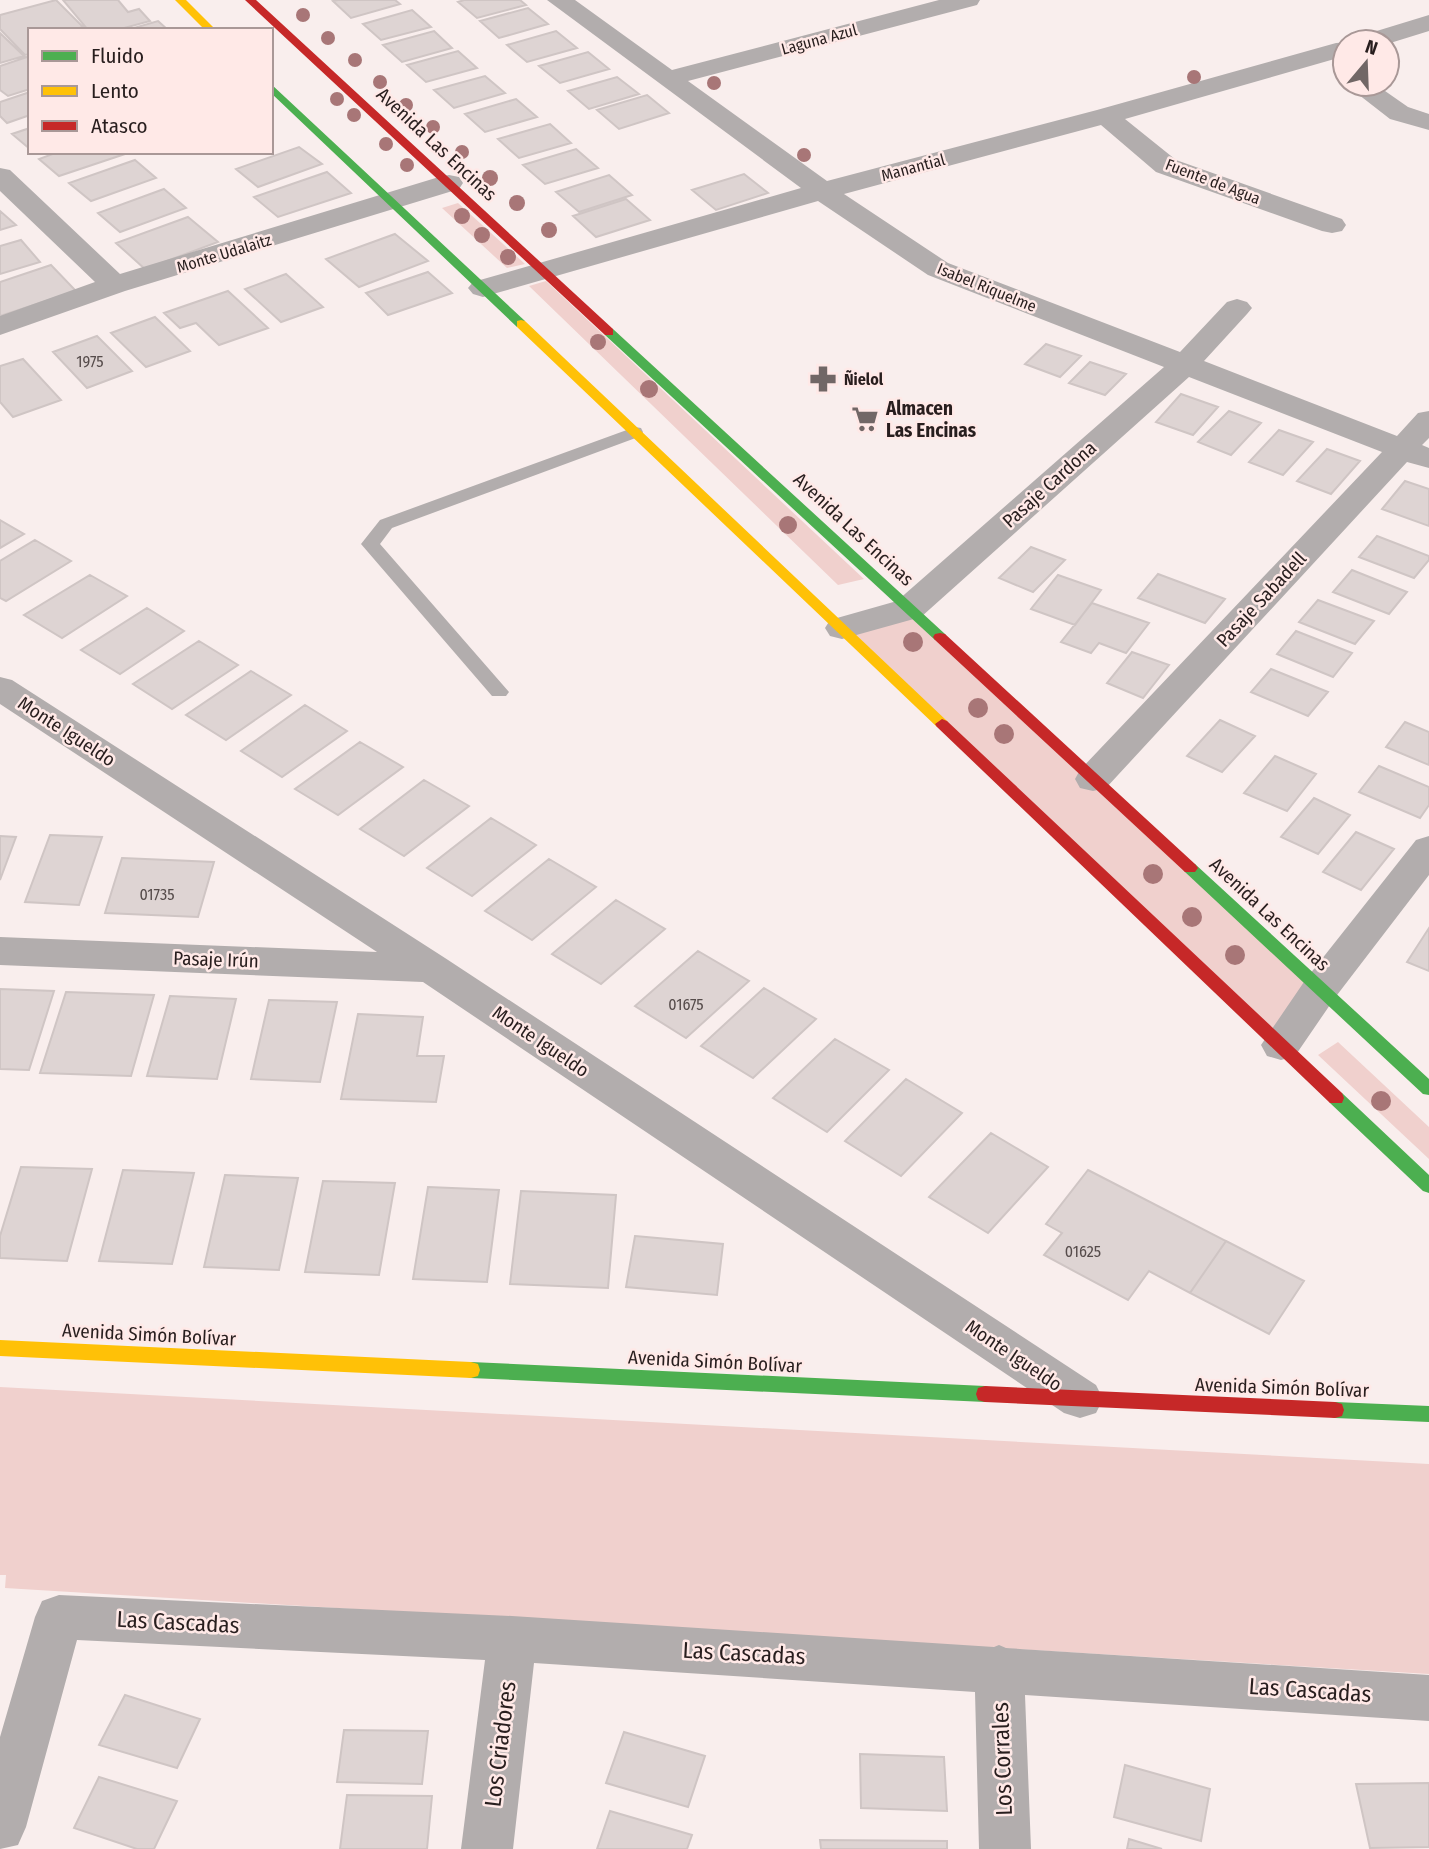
<svg xmlns="http://www.w3.org/2000/svg" width="1429" height="1849" font-family="'Fira Sans Condensed',sans-serif">
<style>
.green{fill:#f0d0cd}
.building{fill:#ded4d3;stroke:#cfc5c4;stroke-width:2}
.lines{fill:none;stroke-linecap:round;stroke-linejoin:round}
.lane{fill:#b2adad;fill-rule:evenodd}
.street{fill:#b2adad;fill-rule:evenodd}
.fast{fill:#4caf50;fill-rule:evenodd}
.slow{fill:#ffc107;fill-rule:evenodd}
.jam{fill:#c62828;fill-rule:evenodd}
.tree{fill:#a87677}
.labels{text-anchor:middle;stroke-width:5;stroke-linejoin:round;paint-order:stroke}
.far-street-label{font-size:16px;fill:#281e1e;stroke:#ffe9e7}
.number-label{font-size:16px;fill:#564c4b}
.far-poi-label{font-size:16px;font-weight:bold;fill:#281e1e;stroke:#ffe9e7;text-anchor:start}
.street-label{font-size:19px;fill:#281e1e;stroke:#ffe9e7}
.poi-label{font-size:19px;font-weight:bold;fill:#281e1e;stroke:#ffe9e7;text-anchor:start}
.near-street-label{font-size:23px;fill:#281e1e;stroke:#ffe9e7}
</style>
<rect width="100%" height="100%" fill="#f9eeed"/>
<path class="green" d="M458,203L525,264L507,268L442,208Z
M546,281L864,579L838,585L529,286Z
M909,609L1320,989L1281,1045L842,628Z
M1338,1042L1429,1127V1159L1318,1055Z
M0,1387L1429,1464V1674L5,1588L6,1575H0Z"/>
<path class="building" d="M56,0L83,27L72,30H30V54L25,55L0,29V15Z
M63,0H118L128,12L139,9L150,21L117,30H88Z
M338,0H395L400,4L351,18L333,1Z
M464,0H520L526,5L477,18L458,2Z
M528,8L548,24L499,38L480,21Z
M412,10L431,27L381,40L363,24Z
M158,21L168,30H127Z
M434,31L452,48L402,62L383,45Z
M556,31L577,48L527,62L507,45Z
M0,33L24,56L0,63Z
M458,51L477,68L426,82L407,65Z
M588,52L609,69L560,83L539,66Z
M30,56V89L8,96L0,90V66Z
M485,76L505,93L454,108L434,90Z
M617,77L639,94L589,109L568,91Z
M30,92V115L7,123L0,116V102Z
M647,95L669,113L619,129L597,110Z
M516,99L537,117L485,132L465,114Z
M550,124L571,143L519,158L498,139Z
M30,128V149L12,134Z
M299,147L322,164L258,187L236,169Z
M576,149L598,168L545,184L523,165Z
M58,152H123L125,154L59,176L39,159Z
M135,160L156,178L91,201L69,183Z
M327,172L351,193L278,217L254,197Z
M744,174L768,193L716,210L692,190Z
M609,175L632,195L579,212L556,192Z
M164,189L186,208L120,232L98,213Z
M626,199L650,220L596,237L573,216Z
M0,211L16,225L0,230Z
M188,217L218,242L145,269L116,243Z
M395,234L428,261L359,287L326,259Z
M21,240L40,262L0,274V246Z
M51,265L76,291L0,316V282Z
M428,272L452,293L388,315L366,293Z
M286,274L323,307L281,322L245,289Z
M228,291L268,328L219,345L196,323L180,328L164,313Z
M155,317L190,351L146,367L111,333Z
M97,336L132,371L87,388L53,352Z
M1046,344L1081,356L1060,377L1025,364Z
M23,359L61,400L13,417L0,402V366Z
M1090,362L1126,374L1105,395L1069,383Z
M1181,394L1218,407L1193,435L1156,422Z
M1229,411L1261,423L1231,455L1198,442Z
M1279,430L1313,442L1283,475L1249,462Z
M1327,449L1360,461L1331,494L1297,481Z
M1405,481L1429,489V526L1382,509Z
M0,520L24,534L0,548Z
M1377,536L1429,556V560L1414,578L1359,557Z
M35,540L71,561L6,601L0,598V561Z
M1031,547L1065,560L1033,592L999,578Z
M1352,570L1407,592L1389,614L1333,592Z
M1158,574L1225,599L1205,623L1138,598Z
M90,575L127,596L62,638L24,615Z
M1058,575L1101,590L1075,625L1031,609Z
M1318,600L1374,621L1355,644L1299,622Z
M1092,603L1149,623L1126,653L1099,643L1091,653L1061,642Z
M147,608L184,631L120,674L81,650Z
M1296,631L1352,653L1333,677L1277,654Z
M199,641L238,665L172,709L133,684Z
M1132,652L1169,665L1143,698L1107,683Z
M1271,669L1328,692L1308,716L1251,692Z
M251,671L291,695L226,740L186,715Z
M305,705L347,731L282,777L241,751Z
M1220,720L1255,736L1222,772L1187,756Z
M1405,722L1429,732V765L1386,747Z
M360,742L403,767L338,815L295,789Z
M1275,756L1316,774L1287,811L1244,793Z
M1379,766L1429,787V805L1420,818L1359,792Z
M424,780L469,806L404,856L360,829Z
M1314,798L1350,815L1318,854L1281,837Z
M491,818L536,845L472,896L427,868Z
M1356,832L1394,849L1361,890L1323,872Z
M50,835L102,837L79,905L25,902Z
M0,836L16,837L0,880Z
M122,858L214,862L198,917L105,913Z
M549,859L596,887L532,940L485,911Z
M616,900L665,929L601,984L552,954Z
M1429,928V971L1407,962Z
M698,951L749,981L686,1038L635,1006Z
M764,988L816,1019L753,1078L701,1046Z
M0,989L54,991L29,1070L0,1069Z
M66,992L154,995L131,1076L40,1073Z
M170,996L236,999L217,1079L147,1076Z
M269,1000L337,1002L320,1082L251,1079Z
M358,1014L423,1017L417,1056H444L436,1102L341,1099Z
M835,1039L889,1070L827,1132L773,1098Z
M906,1079L962,1113L901,1176L845,1141Z
M991,1133L1048,1167L988,1233L929,1197Z
M21,1167L92,1169L67,1261L0,1258V1236Z
M123,1170L194,1173L172,1264L99,1261Z
M1088,1170L1226,1241L1190,1293L1149,1271L1128,1300L1044,1255L1062,1233L1046,1224Z
M225,1175L298,1178L279,1270L204,1267Z
M323,1181L395,1183L379,1275L305,1272Z
M428,1187L499,1190L487,1282L413,1279Z
M521,1191L616,1195L608,1288L510,1284Z
M635,1236L723,1244L717,1295L626,1287Z
M1226,1241L1304,1281L1269,1334L1190,1293Z
M125,1695L200,1719L177,1768L99,1745Z
M344,1730L428,1731L422,1784L337,1782Z
M624,1732L705,1756L688,1807L606,1783Z
M860,1754L944,1757L947,1811L861,1808Z
M1125,1765L1210,1789L1201,1841L1114,1817Z
M99,1777L177,1801L154,1849H137L74,1828Z
M1429,1783V1847L1370,1848L1356,1784Z
M347,1795L432,1796L427,1849H340Z
M610,1811L692,1835L687,1849H597Z
M1129,1839L1162,1849H1127Z
M820,1840L947,1841V1849H821Z"/>
<g class="lines">
<path class="lane" d="M635,427L641,428L643,432L641,436L392,528L380,544L509,692L506,696H492L361,544L380,520Z"/>
<path class="street" d="M547,0H575L672,70L939,0H980L977,5L688,81L827,181L1097,110L1336,43L1352,42H1345V56L1125,119L1176,160L1342,219L1346,225L1342,231L1332,233L1322,231L1156,172L1101,125L844,194L948,263L1180,352L1227,302L1237,299L1247,302L1252,308L1247,314L1204,361L1397,436L1418,413L1429,411V438L1422,445L1429,448V468L1407,462L1106,788L1093,791L1080,788L1075,779L1080,770L1382,452L1189,377L921,617L842,639L830,636L825,628L830,620L897,601L1164,367L928,275L818,201L493,294L483,297L473,294L468,288L473,282L801,188Z
M1429,15V31L1387,44L1353,42L1357,37Z
M1345,84H1375L1408,107L1429,114V130L1390,119Z
M0,168L10,170L120,274L439,177L449,175L459,177L463,183L459,189L125,291L0,335V316L95,282L0,191Z
M0,677L12,680L445,958L1096,1385L1103,1399L1096,1413L1080,1418L1064,1413L423,982L0,965V937L377,952L0,704Z
M1429,836V875L1334,999L1295,1056L1281,1060L1267,1056L1261,1045L1306,979L1416,840Z
M59,1595L512,1616L994,1647L999,1645L1006,1648L1429,1675V1721L1025,1695L1031,1849H979L975,1692L534,1663L513,1849H461L485,1660L77,1640L26,1827L18,1845L0,1849V1737L35,1617L42,1601Z"/>
<path class="fast" d="M271,84L525,321V327H517L271,93Z
M609,328L613,329L945,634L947,637L945,640H935L605,335V329Z
M1190,863L1195,864L1429,1079V1095L1423,1094L1185,872L1182,868L1185,864Z
M1336,1092L1342,1093L1429,1175V1193L1423,1191L1330,1103L1328,1098L1330,1093Z
M471,1362L985,1386L992,1388L994,1394L992,1400L985,1402L471,1378L464,1376L462,1370L464,1364Z
M1335,1402L1429,1406V1422L1335,1418L1328,1416L1326,1410L1328,1404Z"/>
<path class="slow" d="M175,0H186L216,30H205Z
M521,320L525,321L947,721L949,724L947,727H937L517,327V321Z
M0,1340L471,1362L478,1364L480,1370L478,1376L471,1378L0,1356Z"/>
<path class="jam" d="M245,0H256L613,329V335H605Z
M940,633L945,634L1195,864L1198,868L1195,872H1185L935,640L933,637L935,634Z
M942,719L947,721L1342,1093L1344,1098L1342,1103H1330L937,727L935,724Z
M985,1386L1335,1402L1342,1404L1344,1410L1342,1416L1335,1418L985,1402L978,1400L976,1394L978,1388Z"/>
</g>
<g class="tree">
<circle cx="303" cy="15" r="7"/>
<circle cx="328" cy="38" r="7"/>
<circle cx="355" cy="60" r="7"/>
<circle cx="1194" cy="77" r="7"/>
<circle cx="380" cy="82" r="7"/>
<circle cx="714" cy="83" r="7"/>
<circle cx="337" cy="99" r="7"/>
<circle cx="406" cy="105" r="7"/>
<circle cx="354" cy="115" r="7"/>
<circle cx="433" cy="127" r="7"/>
<circle cx="386" cy="144" r="7"/>
<circle cx="462" cy="152" r="7"/>
<circle cx="804" cy="155" r="7"/>
<circle cx="407" cy="165" r="7"/>
<circle cx="490" cy="178" r="8"/>
<circle cx="517" cy="203" r="8"/>
<circle cx="462" cy="216" r="8"/>
<circle cx="549" cy="230" r="8"/>
<circle cx="482" cy="235" r="8"/>
<circle cx="508" cy="257" r="8"/>
<circle cx="598" cy="342" r="8"/>
<circle cx="649" cy="389" r="9"/>
<circle cx="788" cy="525" r="9"/>
<circle cx="913" cy="642" r="10"/>
<circle cx="978" cy="708" r="10"/>
<circle cx="1004" cy="734" r="10"/>
<circle cx="1153" cy="874" r="10"/>
<circle cx="1192" cy="917" r="10"/>
<circle cx="1235" cy="955" r="10"/>
<circle cx="1381" cy="1101" r="10"/>
</g>
<defs>
<g id="pharmacy-bare" transform="scale(2.1)"><path d="M-2-6h4v4h4v4h-4v4h-4v-4h-4v-4h4Z" fill="#716766" stroke="#ffe9e7" stroke-width="2.5" paint-order="stroke"/></g>
<g id="supermarket-bare" transform="scale(2.1)"><path d="M-6-5.5h2.5l.6 2H6L4.5 2H-2.5L-4.4-4H-6ZM-1.5 3.2a1.3 1.3 0 1 0 .1 0ZM3 3.2a1.3 1.3 0 1 0 .1 0Z" fill="#716766" stroke="#ffe9e7" stroke-width="2.5" paint-order="stroke"/></g>
</defs>
<g fill-rule="evenodd">
<use href="#pharmacy-bare" x="823" y="379"/>
<use href="#supermarket-bare" x="865" y="419"/>
</g>
<g class="labels">
<g class="far-street-label">
<text transform="translate(819 39) rotate(-15)" y="6">Laguna Azul</text>
<text transform="translate(913 167) rotate(-15)" y="6">Manantial</text>
<text transform="translate(1213 181) rotate(21)" y="6">Fuente de Agua</text>
<text transform="translate(224 253) rotate(-17)" y="6">Monte Udalaitz</text>
<text transform="translate(987 287) rotate(22)" y="6">Isabel Riquelme</text>
</g>
<g class="number-label">
<text x="90" y="367">1975</text>
<text x="157" y="900">01735</text>
<text x="686" y="1010">01675</text>
<text x="1083" y="1257">01625</text>
</g>
<g class="far-poi-label">
<text x="844" y="385">Ñielol</text>
</g>
<g class="street-label">
<text transform="translate(437 144) rotate(43)" y="7">Avenida Las Encinas</text>
<text transform="translate(1049 484) rotate(-42)" y="7">Pasaje Cardona</text>
<text transform="translate(854 529) rotate(43)" y="7">Avenida Las Encinas</text>
<text transform="translate(1261 599) rotate(-47)" y="7">Pasaje Sabadell</text>
<text transform="translate(67 731) rotate(33)" y="7">Monte Igueldo</text>
<text transform="translate(1270 914) rotate(43)" y="7">Avenida Las Encinas</text>
<text transform="translate(216 959) rotate(2)" y="7">Pasaje Irún</text>
<text transform="translate(541 1041) rotate(34)" y="7">Monte Igueldo</text>
<text transform="translate(149 1334) rotate(3)" y="7">Avenida Simón Bolívar</text>
<text transform="translate(1014 1355) rotate(34)" y="7">Monte Igueldo</text>
<text transform="translate(715 1361) rotate(3)" y="7">Avenida Simón Bolívar</text>
<text transform="translate(1282 1387) rotate(2)" y="7">Avenida Simón Bolívar</text>
</g>
<g class="poi-label">
<text x="886" y="415">Almacen<tspan x="886" dy="22">Las Encinas</tspan></text>
</g>
<g class="near-street-label">
<text transform="translate(178 1622) rotate(3)" y="8">Las Cascadas</text>
<text transform="translate(744 1653) rotate(3)" y="8">Las Cascadas</text>
<text transform="translate(1310 1690) rotate(4)" y="8">Las Cascadas</text>
<text transform="translate(500 1744) rotate(-83)" y="8">Los Criadores</text>
<text transform="translate(1002 1759) rotate(-92)" y="8">Los Corrales</text>
</g>
</g>
<rect x="28" y="28" width="245" height="126" fill="#ffe9e7" stroke="#a99897" stroke-width="2"/>
<rect x="42" y="51" width="35" height="10" fill="#4caf50" stroke="#a99897" stroke-width="2"/>
<text x="91" y="63" font-size="21" fill="#281e1e">Fluido</text>
<rect x="42" y="86" width="35" height="10" fill="#ffc107" stroke="#a99897" stroke-width="2"/>
<text x="91" y="98" font-size="21" fill="#281e1e">Lento</text>
<rect x="42" y="121" width="35" height="10" fill="#c62828" stroke="#a99897" stroke-width="2"/>
<text x="91" y="133" font-size="21" fill="#281e1e">Atasco</text>
<g transform="translate(1366 63) rotate(19)"><circle r="33" fill="#ffe9e7" stroke="#a99897" stroke-width="2"/>
<path d="M0-5L12 26L0 18L-12 26Z" fill="#716766"/>
<text y="-10" font-size="19" font-weight="bold" text-anchor="middle" fill="#281e1e">N</text>
</g>
</svg>
